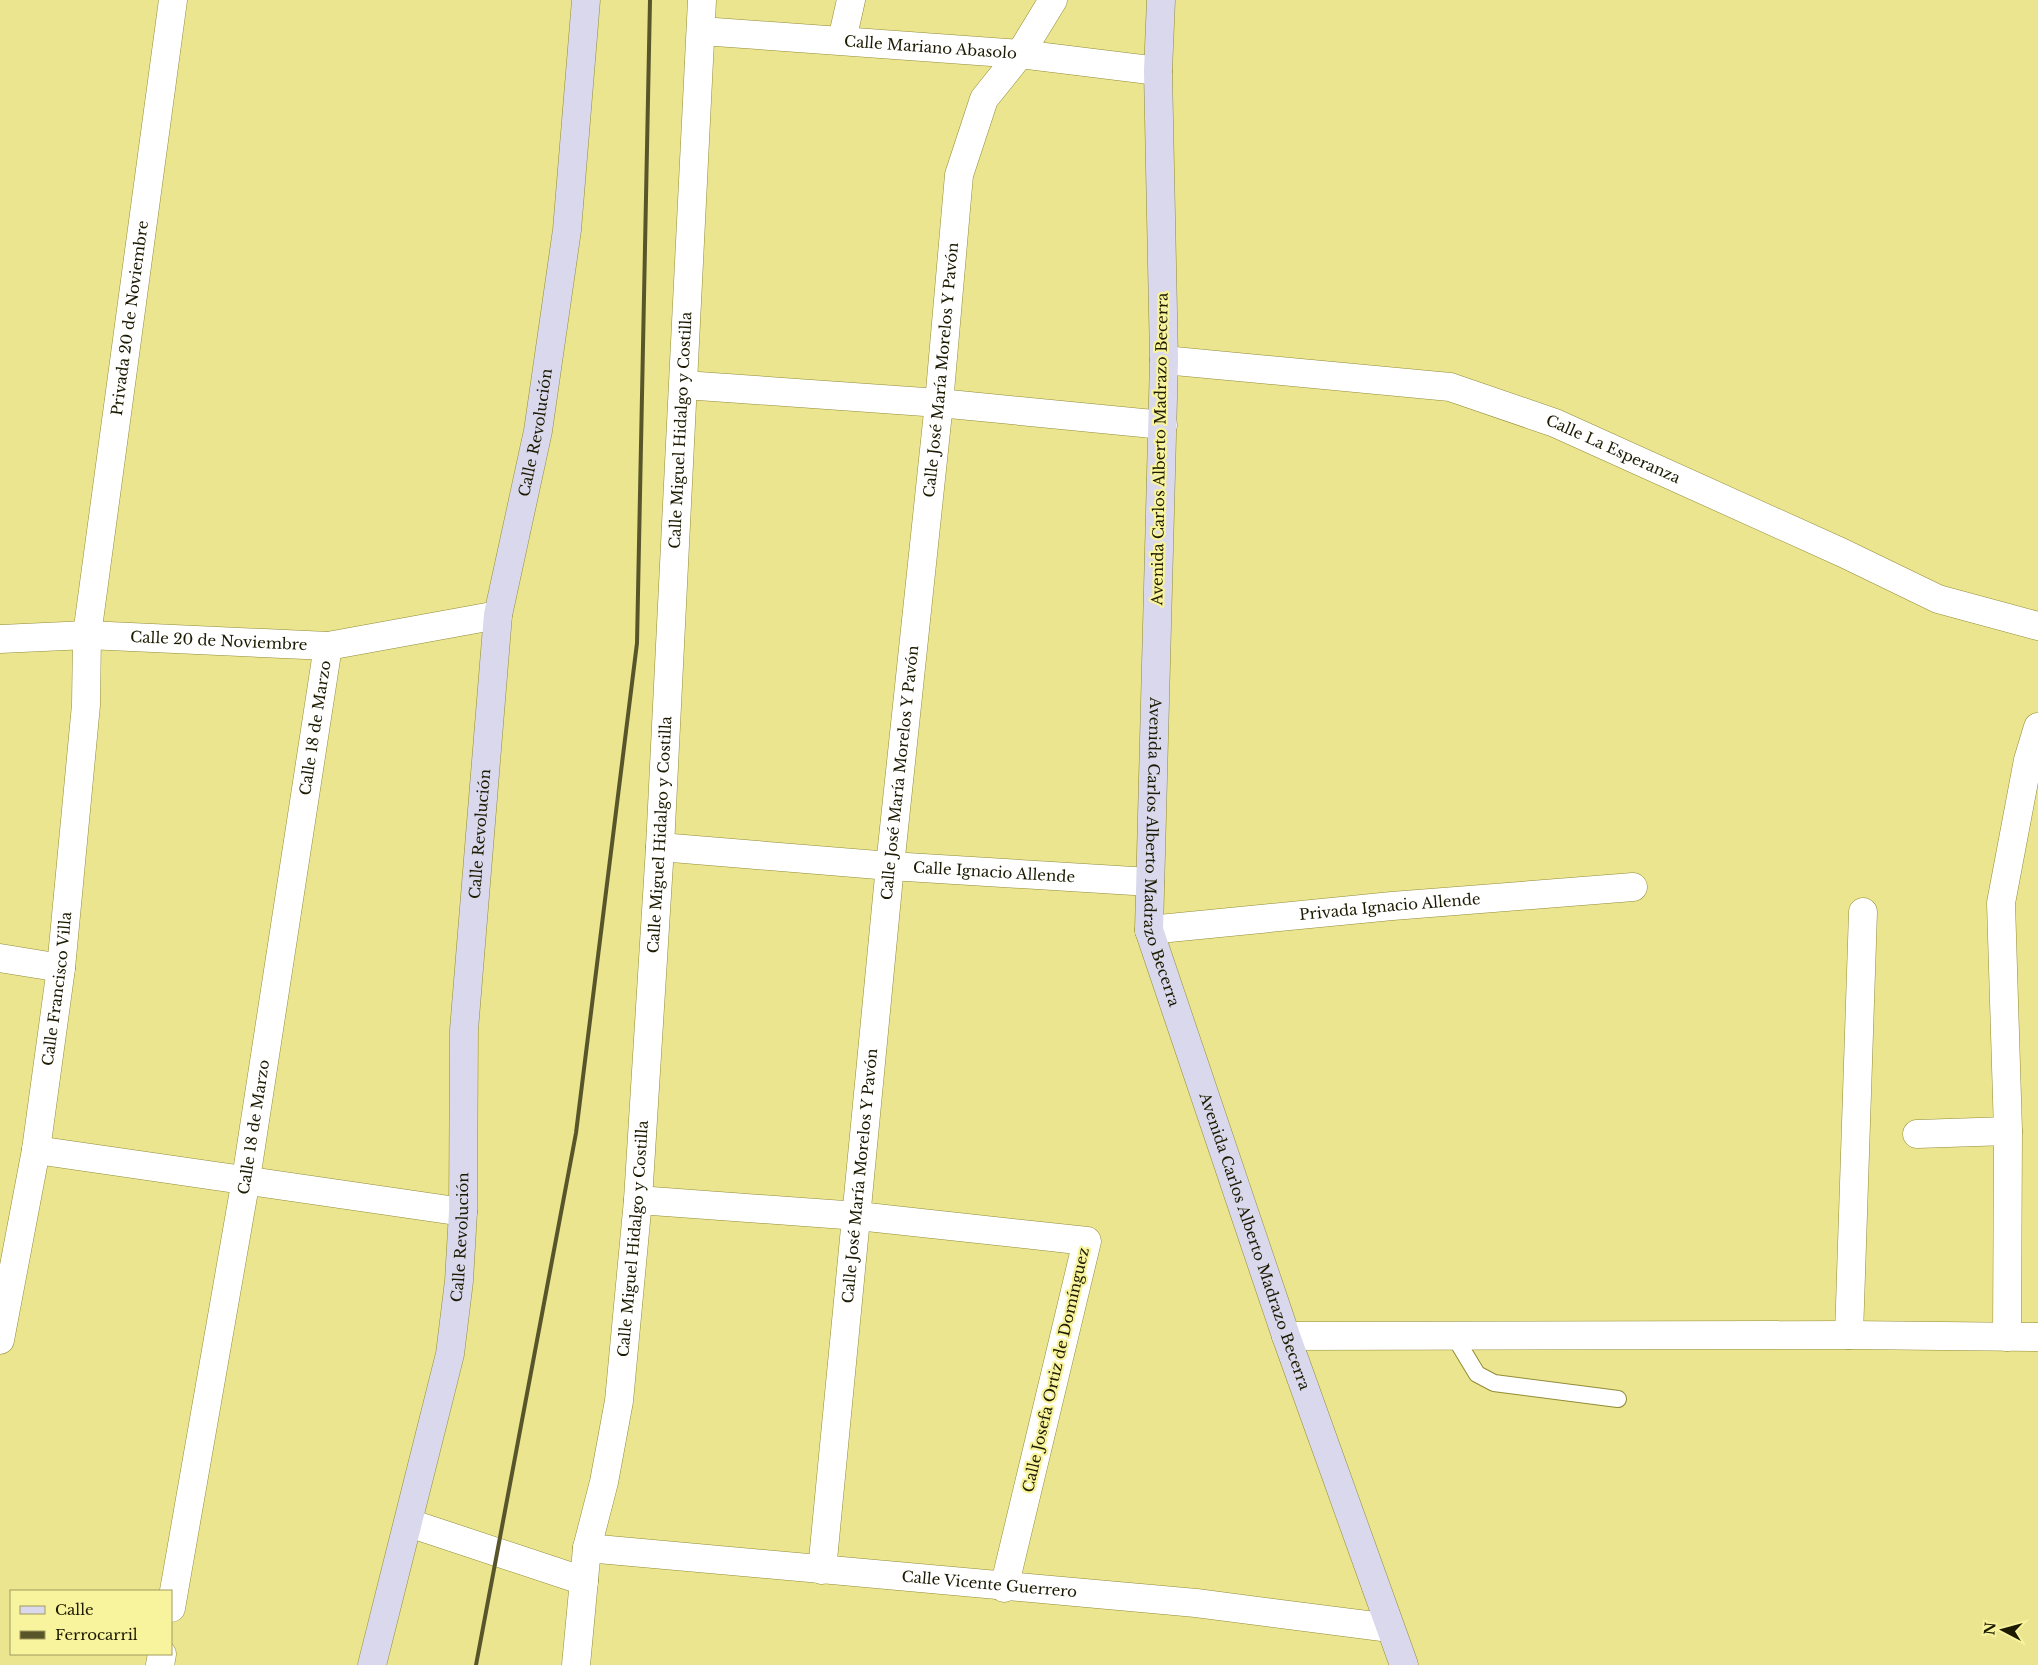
<svg xmlns="http://www.w3.org/2000/svg" width="2038" height="1665" font-family="'Libre Baskerville',serif">
<style>
.lines{fill:none;stroke-linecap:round;stroke-linejoin:round}
.lane-casing{stroke:#928c37;stroke-width:18}
.street-casing{stroke:#928c37;stroke-width:29}
.secondary-casing{stroke:#928c37;stroke-width:29}
.lane{stroke:#fff;stroke-width:16}
.street{stroke:#fff;stroke-width:28}
.secondary{stroke:#d9d8ec;stroke-width:28}
.rail{stroke:#58552b;stroke-width:4}
.labels{text-anchor:middle;stroke-width:4.5;stroke-linejoin:round;paint-order:stroke}
.street-label{font-size:15px;fill:#1c1a01;stroke:#f8f39d}
</style>
<rect width="100%" height="100%" fill="#ebe590"/>
<g class="lines">
<g class="lane-casing">
<path id="lane" d="M1454,1336L1477,1374L1494,1383L1618,1399"/>
</g>
<g class="street-casing">
<g id="street">
<path id="s1" d="M701,31L1020,54L1158,71"/>
<path d="M842,40L851,0"/>
<path id="s2" d="M1164,360L1450,387L1555,423L1843,553L1938,599L2038,626"/>
<path d="M684,385L939,403L1163,425"/>
<path id="s3" d="M0,639L87,635L328,646L498,615"/>
<path id="s4" d="M660,847L890,866L1150,882"/>
<path id="s5" d="M1149,930L1392,906L1633,887"/>
<path d="M0,958L61,968"/>
<path d="M1917,1134L2008,1131"/>
<path d="M36,1150L463,1212"/>
<path d="M638,1200L858,1216L1087,1241L1004,1588"/>
<path d="M1849,1335L1863,912"/>
<path d="M1286,1336L1849,1335L2038,1337"/>
<path d="M2007,1337L2008,1131L2001,903L2028,760L2038,727"/>
<path id="s6" d="M0,1340L36,1150L61,968L86,705L87,635L173,0"/>
<path d="M409,1523L584,1581"/>
<path id="s7" d="M587,1548L1196,1603L1390,1628"/>
<path id="s8" d="M822,1570L890,866L939,403L959,175L984,99L1020,54L1053,0"/>
<path id="s9" d="M171,1608L246,1179L328,646"/>
<path d="M160,1665L162,1654"/>
<path id="s10" d="M576,1665L587,1548L604,1482L619,1401L638,1200L660,847L702,0"/>
</g>
</g>
<g class="secondary-casing">
<g id="secondary">
<path id="s11" d="M1161,0L1158,71L1164,360L1149,930L1286,1336L1404,1665"/>
<path id="s12" d="M372,1665L450,1354L459,1281L463,1212L464,1030L498,615L538,431L567,230L586,0"/>
</g>
</g>
<use href="#lane" class="lane"/>
<use href="#street" class="street"/>
<use href="#secondary" class="secondary"/>
<path class="rail" d="M476,1665L576,1133L637,643L650,0"/>
</g>
<g class="labels">
<g class="street-label">
<text dy="5" stroke="none"><textPath href="#s1" startOffset="230">Calle Mariano Abasolo</textPath></text>
<text dy="5" stroke="none"><textPath href="#s6" startOffset="1031">Privada 20 de Noviembre</textPath></text>
<text dy="5" stroke="none"><textPath href="#s8" startOffset="1206">Calle José María Morelos Y Pavón</textPath></text>
<text dy="5" stroke="none"><textPath href="#s10" startOffset="1241">Calle Miguel Hidalgo y Costilla</textPath></text>
<text dy="5" stroke="none"><textPath href="#s12" startOffset="1248">Calle Revolución</textPath></text>
<text transform="translate(1160 449) rotate(-89)" y="5">Avenida Carlos Alberto Madrazo Becerra</text>
<text dy="5" stroke="none"><textPath href="#s2" startOffset="462">Calle La Esperanza</textPath></text>
<text dy="5" stroke="none"><textPath href="#s3" startOffset="219">Calle 20 de Noviembre</textPath></text>
<text dy="5" stroke="none"><textPath href="#s9" startOffset="892">Calle 18 de Marzo</textPath></text>
<text dy="5" stroke="none"><textPath href="#s8" startOffset="801">Calle José María Morelos Y Pavón</textPath></text>
<text dy="5" stroke="none"><textPath href="#s12" startOffset="842">Calle Revolución</textPath></text>
<text dy="5" stroke="none"><textPath href="#s10" startOffset="836">Calle Miguel Hidalgo y Costilla</textPath></text>
<text dy="5" stroke="none"><textPath href="#s11" startOffset="854">Avenida Carlos Alberto Madrazo Becerra</textPath></text>
<text dy="5" stroke="none"><textPath href="#s4" startOffset="335">Calle Ignacio Allende</textPath></text>
<text dy="5" stroke="none"><textPath href="#s5" startOffset="242">Privada Ignacio Allende</textPath></text>
<text dy="5" stroke="none"><textPath href="#s6" startOffset="356">Calle Francisco Villa</textPath></text>
<text dy="5" stroke="none"><textPath href="#s9" startOffset="488">Calle 18 de Marzo</textPath></text>
<text dy="5" stroke="none"><textPath href="#s8" startOffset="396">Calle José María Morelos Y Pavón</textPath></text>
<text dy="5" stroke="none"><textPath href="#s12" startOffset="438">Calle Revolución</textPath></text>
<text dy="5" stroke="none"><textPath href="#s10" startOffset="431">Calle Miguel Hidalgo y Costilla</textPath></text>
<text dy="5" stroke="none"><textPath href="#s11" startOffset="1259">Avenida Carlos Alberto Madrazo Becerra</textPath></text>
<text transform="translate(1056 1370) rotate(-77)" y="5">Calle Josefa Ortiz de Domínguez</text>
<text dy="5" stroke="none"><textPath href="#s7" startOffset="404">Calle Vicente Guerrero</textPath></text>
</g>
</g>
<rect x="10" y="1590" width="162" height="65" fill="#f8f39d" stroke="#a09c5f"/>
<rect x="20" y="1606" width="25" height="8" fill="#d9d8ec" stroke="#a09c5f"/>
<text x="55" y="1615" font-size="15" fill="#1c1a01">Calle</text>
<rect x="20" y="1631" width="25" height="8" fill="#58552b" stroke="#a09c5f"/>
<text x="55" y="1640" font-size="15" fill="#1c1a01">Ferrocarril</text>
<g transform="translate(2003 1630) rotate(276)" stroke="#f8f39d" stroke-width="4" paint-order="stroke">
<path d="M0-4L9 19L0 12L-9 19Z" fill="#1c1a01"/>
<text y="-8" font-size="14" font-weight="bold" text-anchor="middle" fill="#1c1a01">N</text>
</g>
</svg>
